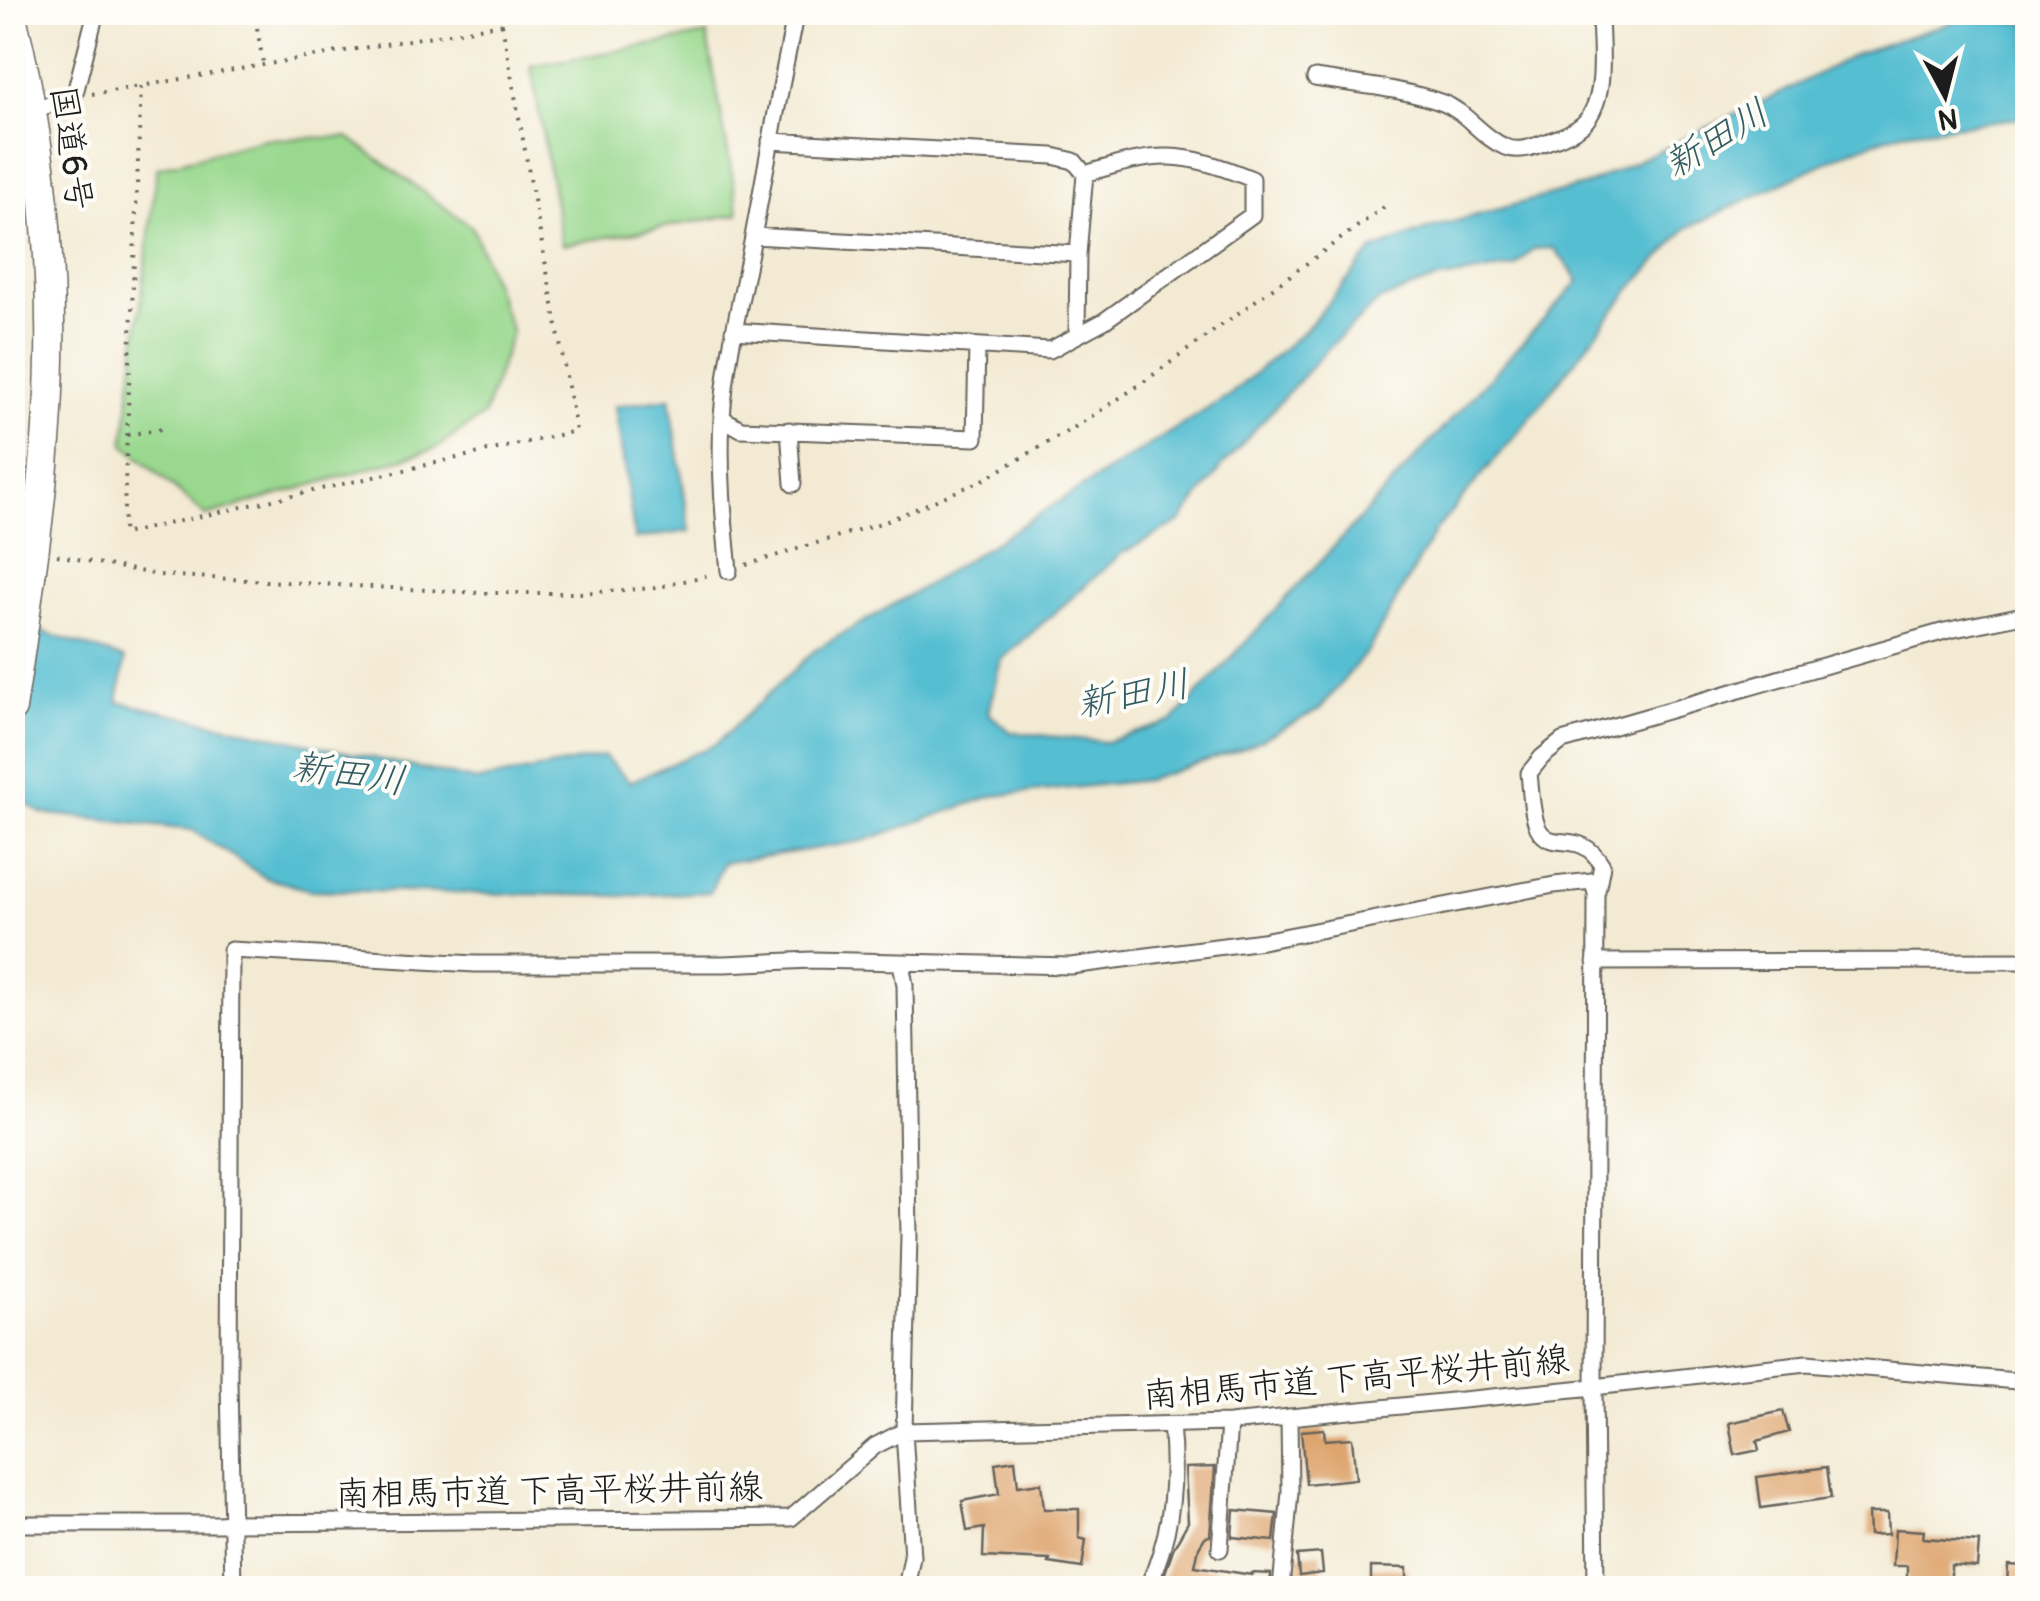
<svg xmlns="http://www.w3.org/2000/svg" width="2040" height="1601" font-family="Pangolin,'Klee One',sans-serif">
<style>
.green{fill:#99d88e;stroke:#5a7a55;stroke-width:2.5}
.water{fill:#55bed1;stroke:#386d76;stroke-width:2.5;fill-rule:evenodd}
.building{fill:#dea46d}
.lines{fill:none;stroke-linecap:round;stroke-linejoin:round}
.street-casing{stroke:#67645c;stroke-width:19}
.highway-casing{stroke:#67645c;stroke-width:31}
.path{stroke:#67645c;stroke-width:4;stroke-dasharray:2.5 8;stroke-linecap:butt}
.street{stroke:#fff;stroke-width:15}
.highway{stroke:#fff;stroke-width:28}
.labels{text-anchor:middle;stroke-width:8;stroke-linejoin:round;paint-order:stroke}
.street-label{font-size:35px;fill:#1c1c1c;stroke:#fdfcf7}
.water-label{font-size:38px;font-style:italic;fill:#335d64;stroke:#fdfcf7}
</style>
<rect width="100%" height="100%" fill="#fdfcf7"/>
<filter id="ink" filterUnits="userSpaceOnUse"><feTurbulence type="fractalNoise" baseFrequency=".01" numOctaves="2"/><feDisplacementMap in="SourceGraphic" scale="20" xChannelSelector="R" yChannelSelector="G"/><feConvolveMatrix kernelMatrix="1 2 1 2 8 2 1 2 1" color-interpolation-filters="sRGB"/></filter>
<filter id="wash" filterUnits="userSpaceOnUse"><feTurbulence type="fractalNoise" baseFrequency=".0048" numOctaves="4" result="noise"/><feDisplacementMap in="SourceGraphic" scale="40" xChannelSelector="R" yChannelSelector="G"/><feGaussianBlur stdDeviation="2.25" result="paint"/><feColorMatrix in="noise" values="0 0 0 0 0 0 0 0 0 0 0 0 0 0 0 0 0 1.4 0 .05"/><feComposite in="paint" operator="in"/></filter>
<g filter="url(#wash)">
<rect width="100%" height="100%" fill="#f3ead3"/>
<path class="green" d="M707,35L739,214L562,245L531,66Z
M348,137L473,228L512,332L484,415L435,449L206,516L124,444L157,168L264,139Z"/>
<path class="water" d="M1959,20L2027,23V117L1902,132L1856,148L1687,228L1631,289L1535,412L1435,531L1369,649L1320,709L1247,747L1148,780L992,796L863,841L723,863L710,892L621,896L310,890L266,878L192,830L41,813L27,804L13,802V622L125,659L118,702L478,781L604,756L630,782L716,744L815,650L918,590L1231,394L1305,330L1372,251L1427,229L1586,185L1779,94L1858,53ZM1554,248L1579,281L1173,721L1106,742L1011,732L988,713L1001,660L1121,554L1180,522L1224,464L1329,347L1380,300L1434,280L1515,267L1533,249Z
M670,398L690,531L635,539L615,406Z"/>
<g id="blocks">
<path class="building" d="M1783,1411L1789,1432L1757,1441L1759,1450L1735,1455L1729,1423Z
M1324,1429L1325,1440L1352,1438L1356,1479L1306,1484L1301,1431Z
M1015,1460L1018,1486L1041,1483L1044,1509H1079V1538L1086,1540L1082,1568L1049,1563L1050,1560L983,1557L984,1528L967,1531L962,1501L999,1494L995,1463Z
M1215,1467L1210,1536L1205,1537L1199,1547L1195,1566L1252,1575V1573L1271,1574L1270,1588H1202L1163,1579L1173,1549L1188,1522L1185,1468Z
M1827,1467L1831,1498L1761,1508L1757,1477Z
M1234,1510L1277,1514L1274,1541L1232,1537Z
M1868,1513H1887L1888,1534L1869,1535Z
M1895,1529L1924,1531L1923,1538L1979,1542L1977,1567L1951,1565V1587L1907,1586V1566H1893Z
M1321,1553L1323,1573L1299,1576L1297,1555Z
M2008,1565L2023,1566L2022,1588H2007Z
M1371,1567L1407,1568V1588H1371Z"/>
</g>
</g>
<g filter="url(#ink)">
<use href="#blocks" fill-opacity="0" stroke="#67645c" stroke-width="2.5"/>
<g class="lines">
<g class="street-casing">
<path id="street" d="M1315,78C1358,85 1402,88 1443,103C1467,112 1481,137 1505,147C1519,153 1536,146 1549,141C1561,137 1574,132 1583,124C1609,99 1600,45 1600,12
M42,107L74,97L96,12
M770,141L1053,156L1074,161L1085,174L1078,254L1077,333
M753,236L1078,254
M733,331L1050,350L1104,321L1252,215V179C1180,150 1159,151 1085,174
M722,418L741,429L975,438L977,346
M789,430L793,484
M729,571C724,520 719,469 722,418C726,357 742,297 753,237C767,162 780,87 796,12
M1597,891L1602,865C1579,826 1552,855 1538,828C1531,813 1531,790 1529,773L1542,757L1562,741L1945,631L2028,614
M1595,962L2028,961
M901,963L905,985L909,1236L904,1431L912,1557L906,1588
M12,1524H219L230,1523L791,1518L875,1446L904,1431L1229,1423L1594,1387L1596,893L1592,881L1554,885L1262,941L1071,966L812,960L725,964H475L231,950L229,1380L233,1588
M1220,1549L1229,1423
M1147,1588C1171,1538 1177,1481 1171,1425
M1281,1588L1290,1492L1289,1417
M1596,1588L1594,1387L1807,1363L2028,1382"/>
</g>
<g class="highway-casing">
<path id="highway" d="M12,17C40,128 52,245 50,359C48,476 29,592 12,708"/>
</g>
<path class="path" d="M500,12L502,24
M502,24L576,431L123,534L141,86Z
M257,28L263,63
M92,94L141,86
M12,234L25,304
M127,435L161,429
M57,555L158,575L481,593H580L655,588L713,574
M746,565L887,521L981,481L1075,427L1138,386L1387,205"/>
<use href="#street" class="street"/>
<use href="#highway" class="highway"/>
</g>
</g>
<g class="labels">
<g class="street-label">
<text transform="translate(72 148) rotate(82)" y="12">国道6号</text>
<text transform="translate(1356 1377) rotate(-5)" y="12">南相馬市道 下高平桜井前線</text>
<text transform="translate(549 1490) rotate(-1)" y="12">南相馬市道 下高平桜井前線</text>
</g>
<g class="water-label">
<text transform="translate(1716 138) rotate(-31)" y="13">新田川</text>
<text transform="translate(1133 693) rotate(-11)" y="13">新田川</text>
<text transform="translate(349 773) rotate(8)" y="13">新田川</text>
</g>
</g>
<rect width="2040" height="1601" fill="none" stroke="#fdfcf7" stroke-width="50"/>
<g transform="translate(1945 95) rotate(173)" stroke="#fdfcf7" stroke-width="8" paint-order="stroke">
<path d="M0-8L18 38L0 25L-18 38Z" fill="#1c1c1c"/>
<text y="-15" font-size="28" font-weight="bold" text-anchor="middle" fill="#1c1c1c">N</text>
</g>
</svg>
